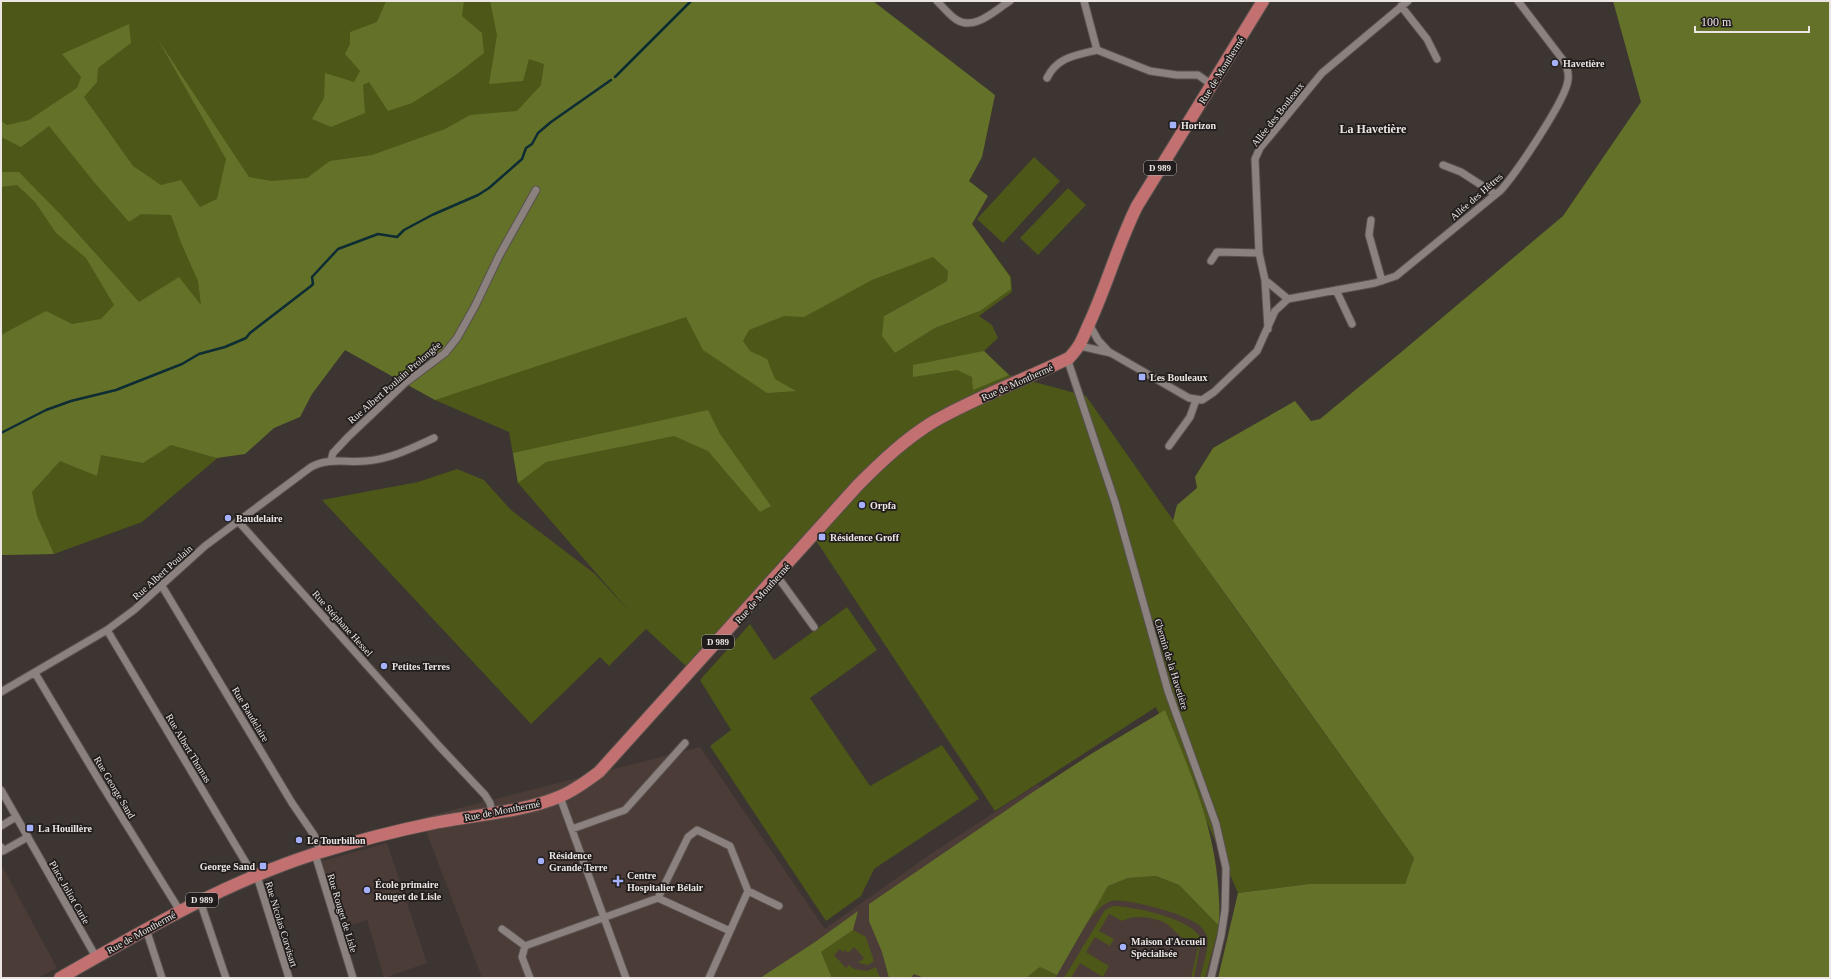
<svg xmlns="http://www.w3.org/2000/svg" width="1831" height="979" font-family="'Times New Roman',serif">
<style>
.built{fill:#4b3c37}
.green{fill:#4c5718}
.forest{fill:#647129}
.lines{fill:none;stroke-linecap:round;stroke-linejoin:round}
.stream{stroke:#0d2c34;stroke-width:2.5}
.minor-casing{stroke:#58514e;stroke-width:9}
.primary-casing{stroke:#58514e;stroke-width:14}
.minor{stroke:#8b817e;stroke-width:7}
.primary{stroke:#c27170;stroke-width:12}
.poi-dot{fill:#a6b1fc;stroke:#211d1c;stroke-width:1.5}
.labels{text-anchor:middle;stroke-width:3.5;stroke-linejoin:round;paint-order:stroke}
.shield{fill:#211d1c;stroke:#aeaaa8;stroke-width:1}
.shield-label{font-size:9px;font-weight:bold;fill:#ebe6e4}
.poi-label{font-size:10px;font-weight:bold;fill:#ebe6e4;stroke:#211d1c;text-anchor:start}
.street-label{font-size:10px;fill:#ebe6e4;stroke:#211d1c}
.quarter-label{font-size:12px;font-weight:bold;fill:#ebe6e4;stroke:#211d1c}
</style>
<rect width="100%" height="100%" fill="#3d3531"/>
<path class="built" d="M700,747L825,929L929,855L1038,784L1221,936L1209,978H482L421,818Z
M387,843L427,963L384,978L367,920L342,928L322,861Z
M1,864L57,968L38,978H1Z"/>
<path class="green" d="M1,1H633L872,280L933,256L948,271L947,281L884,316L895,353L935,328L980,311L972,224L1011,277L1012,292L979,316L992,325L998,338L984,351L1009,375L1086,396L1234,607L1414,858L1405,884H1308L1238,893L1156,707L995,811L809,530L686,666L646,629L609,666L600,657L531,724L322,500L418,482L457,469L484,480L511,510L595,574L630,612L518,483L509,432L435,400L345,350L142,522L54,554L1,555Z
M1034,157L1060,181L1003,243L977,219Z
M1068,188L1086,205L1038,255L1020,238Z
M847,607L877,650L810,698L870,786L942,745L979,799L874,869L861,896L826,921L710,746L731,730L700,680L750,624L774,660Z
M1156,876L1179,885L1219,926L1205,978H1200C1202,968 1210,946 1207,936C1206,933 1202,928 1200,926C1190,915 1125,897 1111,901C1097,906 1088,923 1080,934L1108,886L1128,878Z
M1113,906C1135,907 1192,918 1201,939L1194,978H1191L1199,942C1193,940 1185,939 1181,937C1177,934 1172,928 1167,924C1155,917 1134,914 1122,921L1109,914L1099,931L1114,939L1110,946L1095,937L1086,952L1109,966L1103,977L1080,963L1071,978H1064L1105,910Z
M853,930L866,937L874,961L868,965L858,963L864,958L854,947L848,953L845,950L843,952L840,949L834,955L846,968L849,965L854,969L867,971L876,967L880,978H864L862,976L860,978H832L821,952Z
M1040,967L1057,975L1056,978H1026Z"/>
<path class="forest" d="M386,1H464L462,16L482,33L484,53L453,77L412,103L388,111L369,82L363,85L365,113L331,127L312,119L324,98L325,73L354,82L360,71L345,54L350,44V32L377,22Z
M490,1H873L995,95L982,157L969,181L988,196L972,224L1010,277L1011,289L980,311L935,328L895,353L882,336L884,316L947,281L948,271L933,257L872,280L804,317L784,316L749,330L743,341L750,351L767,359L775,379L796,391L767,393L703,350L686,317L435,400L345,350L312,394L300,417L274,428L245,454L217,458L171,445L143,463L101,455L97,476L60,461L32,492L37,516L54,554L1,555V335L46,311L72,324L101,319L114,305L86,258L56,233L35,202L17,185L1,187V172H19L62,216L139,302L179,277L201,305L198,281L182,245L171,215L141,214L129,222L94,182L49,126L21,147L1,137V121L7,125L29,120L77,88L81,77L62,54L129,24L131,43L98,68L97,82L84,97L133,166L161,185L181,180L200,207L217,199L226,159L157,38L249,177L271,181L307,178L330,161L372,155L445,129L470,115L517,111L541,85L544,64L529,59L523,81L489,84L497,35Z
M1613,1H1830V978H1218L1238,893L1308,884H1405L1414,858L1173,521L1177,505L1197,488L1195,477L1213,448L1295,401L1311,421L1320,419L1399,354L1563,216L1641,102Z
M984,351L1009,375L973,390L972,377L957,370L913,377V365Z
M708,410L720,434L771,506L760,512L708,451L674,436L546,462L518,483L513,453Z
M1165,710C1188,767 1213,822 1218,884C1219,898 1220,912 1219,926L1179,885L1156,876L1128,878L1108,886L1057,975L1040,967L1026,978H924L914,974L911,978H889L882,952L869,921V904L1033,792L1091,754Z
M858,911L853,930L821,952L832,978H760L815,942Z"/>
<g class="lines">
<path class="stream" d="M615,77L691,1
M1,433L46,410L71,401L116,390L182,364L199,354L225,347L246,338L250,333L311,286L313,284L312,277L338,249L378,234L397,237L404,230L432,215L478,195L489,188L522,159L526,148L532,144L538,133L551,122L611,80"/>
<g class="minor-casing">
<path id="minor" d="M937,1C943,7 950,16 957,20C975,31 995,10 1010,1
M1084,1L1097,50
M1401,6L1427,39L1437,59
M1097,50L1150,71L1177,75H1198L1212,85
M1047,78C1057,57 1076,55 1097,50
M1443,165L1461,172L1495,194
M1371,220L1369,235L1382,281
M1211,261L1217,252L1259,253
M1265,280L1288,299
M1336,290L1352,324
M1288,299L1375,283L1396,276L1501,190C1516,173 1566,100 1568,80C1569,72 1567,67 1563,60L1518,1
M1089,324L1098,340L1110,353
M1268,329L1265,280L1259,253L1255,159L1260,148L1322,73L1408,1
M1080,346L1111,353L1189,398L1202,400L1214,392L1257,351L1275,311L1288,299
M1069,358V364L1115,502L1168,691L1216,824L1226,868L1225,910L1221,936L1211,978
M1169,446L1190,417L1196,400
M331,460L333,453L348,437L405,383L445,353L457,338L475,306L499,256L536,190
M238,521L439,746L485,795L490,803L492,812
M777,576L814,627
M162,586L292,803L314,835L321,853
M107,630L255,878
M35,673L100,782L180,911
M1,692L107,630L134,610L205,546L311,467C329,457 347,463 366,461C391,459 412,448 434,438
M1,790L96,957
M560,797L626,978
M1,826L16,817
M572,829L625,810L685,743
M1,847L3,851L28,837
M315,854L353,978
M257,876L289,978
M748,891L779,906
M658,898L730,931
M200,901L226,978
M146,929L162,978
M502,929L525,946L658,898L688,837L697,830L730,846L748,891L709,978
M525,946L522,957L530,978"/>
</g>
<g class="primary-casing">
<path id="primary" d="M60,978C142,931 224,883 314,854C353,842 394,831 434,823C473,815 525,812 561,796C575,790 587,781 599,772L858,485C881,462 905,439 933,422C976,397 1024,380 1069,358C1082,344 1082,339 1089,324C1107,285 1118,244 1137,206L1263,1"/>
</g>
<use href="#minor" class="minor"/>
<use href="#primary" class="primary"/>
</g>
<g class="poi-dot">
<circle cx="1555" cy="63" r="4"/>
<rect x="1169" y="121" width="8" height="8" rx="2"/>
<rect x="1138" y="373" width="8" height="8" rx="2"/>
<circle cx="862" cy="505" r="4"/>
<circle cx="228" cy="518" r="4"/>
<rect x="818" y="533" width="8" height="8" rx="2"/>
<circle cx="384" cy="666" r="4"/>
<rect x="26" y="824" width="8" height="8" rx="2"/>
<circle cx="299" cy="840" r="4"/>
<circle cx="541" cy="861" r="4"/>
<rect x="259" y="862" width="8" height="8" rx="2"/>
<path d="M616 875h4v4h4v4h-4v4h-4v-4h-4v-4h4z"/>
<circle cx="367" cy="890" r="4"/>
<circle cx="1123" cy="947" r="4"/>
</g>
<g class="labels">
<g class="shield">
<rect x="1144" y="161" width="32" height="14" rx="3"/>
<rect x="702" y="635" width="32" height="14" rx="3"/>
<rect x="186" y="893" width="32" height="14" rx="3"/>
</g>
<g class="shield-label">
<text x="1160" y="171">D 989</text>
<text x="718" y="645">D 989</text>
<text x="202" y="903">D 989</text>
</g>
<g class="poi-label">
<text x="1563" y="67">Havetière</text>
<text x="1181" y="129">Horizon</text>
<text x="1150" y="381">Les Bouleaux</text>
<text x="870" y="509">Orpfa</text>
<text x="236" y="522">Baudelaire</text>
<text x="830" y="541">Résidence Groff</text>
<text x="392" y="670">Petites Terres</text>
<text x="38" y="832">La Houillère</text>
<text x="307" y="844">Le Tourbillon</text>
<text x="549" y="859">Résidence<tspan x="549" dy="12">Grande Terre</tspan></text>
<text x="255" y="870" text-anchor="end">George Sand</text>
<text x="627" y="879">Centre<tspan x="627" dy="12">Hospitalier Bélair</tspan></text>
<text x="375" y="888">École primaire<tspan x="375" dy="12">Rouget de Lisle</tspan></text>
<text x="1131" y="945">Maison d'Accueil<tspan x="1131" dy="12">Spécialisée</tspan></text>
</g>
<g class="street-label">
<text transform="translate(1221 70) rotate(-58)" y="4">Rue de Monthermé</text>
<text transform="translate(1277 114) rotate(-52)" y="4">Allée des Bouleaux</text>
<text transform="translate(1476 196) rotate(-41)" y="4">Allée des Hêtres</text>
<text transform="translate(394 382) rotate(-41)" y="4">Rue Albert Poulain Prolongée</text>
<text transform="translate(1017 382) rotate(-24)" y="4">Rue de Monthermé</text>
<text transform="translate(162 572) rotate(-42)" y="4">Rue Albert Poulain</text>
<text transform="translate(762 593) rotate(-48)" y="4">Rue de Monthermé</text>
<text transform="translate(343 623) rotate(48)" y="4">Rue Stéphane Hessel</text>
<text transform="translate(1172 664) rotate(73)" y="4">Chemin de la Havetière</text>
<text transform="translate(251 714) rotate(59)" y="4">Rue Baudelaire</text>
<text transform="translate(189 748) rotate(59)" y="4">Rue Albert Thomas</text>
<text transform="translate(115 787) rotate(59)" y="4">Rue George Sand</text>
<text transform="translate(502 810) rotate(-11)" y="4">Rue de Monthermé</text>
<text transform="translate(70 892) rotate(60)" y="4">Place Joliot Curie</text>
<text transform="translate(343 913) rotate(73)" y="4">Rue Rouget de Lisle</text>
<text transform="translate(282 924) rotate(73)" y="4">Rue Nicolas Corvisart</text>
<text transform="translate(141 932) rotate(-29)" y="4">Rue de Monthermé</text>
</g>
<g class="quarter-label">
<text x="1373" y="133">La Havetière</text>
</g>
</g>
<rect width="1831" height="979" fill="none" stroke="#ebe6e4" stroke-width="4"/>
<path d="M1695 26v6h114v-6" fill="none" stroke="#ebe6e4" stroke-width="2"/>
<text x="1701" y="26" font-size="12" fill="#ebe6e4" stroke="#211d1c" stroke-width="3" paint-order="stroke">100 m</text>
</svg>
